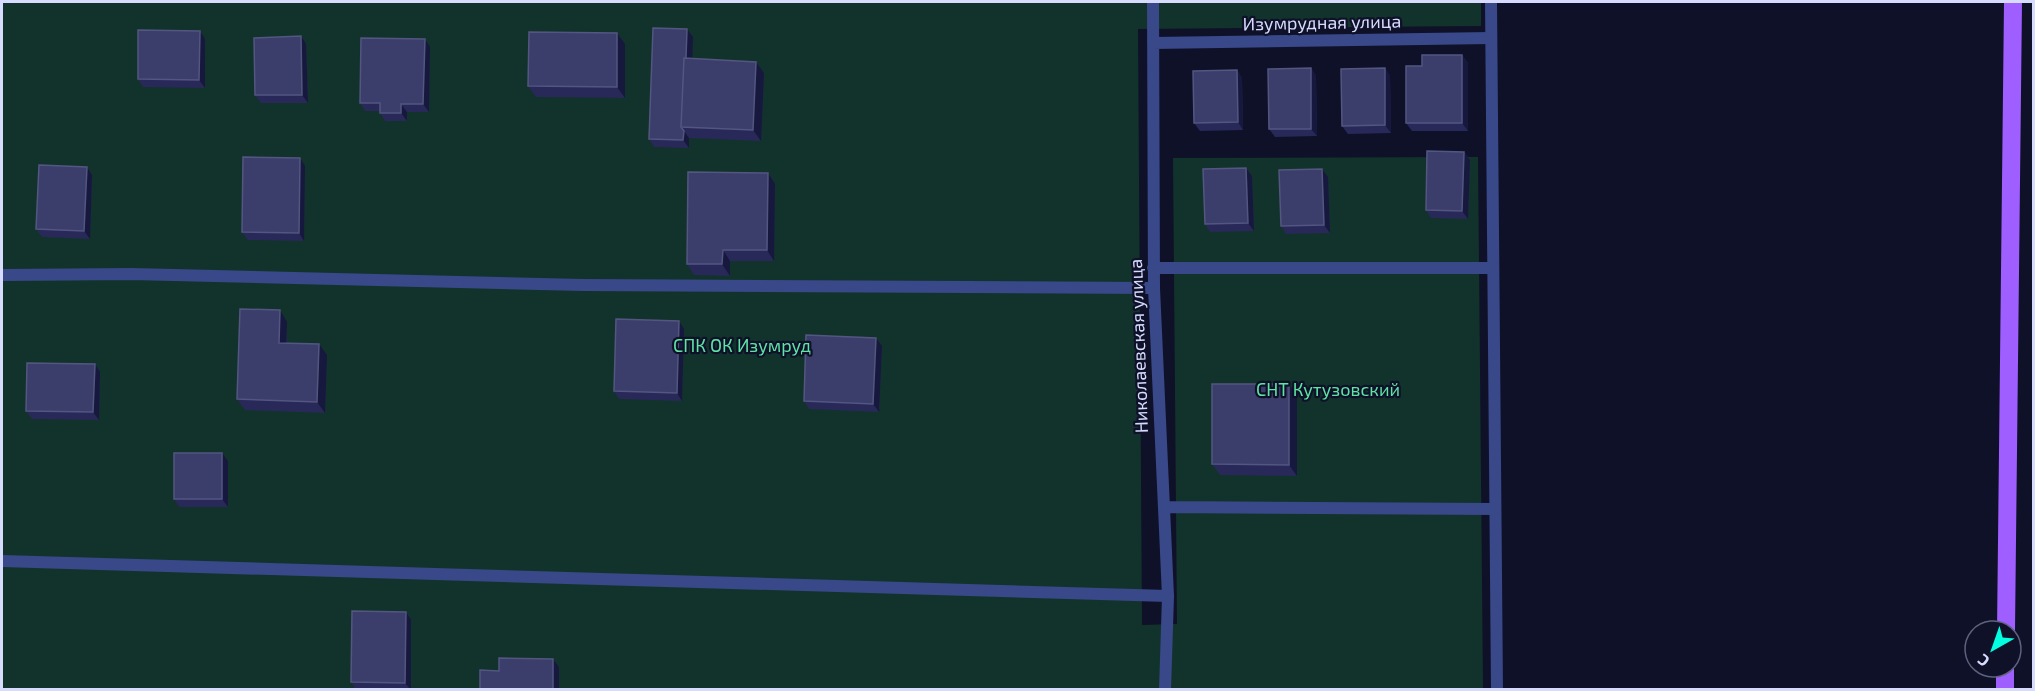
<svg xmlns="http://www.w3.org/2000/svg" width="2035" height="691" font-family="'Exo 2',sans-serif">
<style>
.green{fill:#12332b}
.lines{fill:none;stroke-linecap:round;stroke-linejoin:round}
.service{stroke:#394889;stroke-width:12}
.minor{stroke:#394889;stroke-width:12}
.primary{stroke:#9f5eff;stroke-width:18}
.wall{fill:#282958}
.shaded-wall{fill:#16183d}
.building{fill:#3b3d6a;stroke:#535681;stroke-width:1.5}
.labels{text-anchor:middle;stroke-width:4.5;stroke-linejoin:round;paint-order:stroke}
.street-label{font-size:18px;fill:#d7dcff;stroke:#0f1129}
.park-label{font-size:18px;fill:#5ee4a5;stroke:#0f1129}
</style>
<rect width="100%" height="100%" fill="#0f1129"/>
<path class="green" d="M2,2H1481V26L1138,29L1142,625L1177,624L1173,158L1478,157L1483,689H2Z"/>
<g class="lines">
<path class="service" d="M1491,2L1497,690
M2,561L1168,596"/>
<path class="minor" d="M1153,2L1154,288L1168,596L1165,690
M1153,43L1491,38
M1153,268H1493
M2,275L132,274L583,285L1154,288
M1164,507L1495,509"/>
<path class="primary" d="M2006,631L2013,2
M2005,690V667"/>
</g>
<path class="wall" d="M200,31L205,39V88L143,87L138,79Z
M617,33L625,44V98L536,97L528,86Z
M301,36L306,44L308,103H261L255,95Z
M693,37L692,59L756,62L764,73L761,141L689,138V148L654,147L649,139Z
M430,47L429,112H407V121H385L380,113V111H365L360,103Z
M1462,55L1468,63V131H1412L1406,123Z
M1311,68L1316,76L1317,136L1275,137L1269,129Z
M1385,68L1390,76L1391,133L1348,134L1342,126Z
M1237,70L1242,78L1243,130L1200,131L1194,123Z
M1464,152L1470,160L1468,219L1431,218L1426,210Z
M305,166L304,241L248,240L242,232Z
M87,167L92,175L90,239L42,237L36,229Z
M768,173L775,184L774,261H730V276L694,275L687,264Z
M1252,176L1254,231L1210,232L1205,224Z
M1328,177L1330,233L1286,234L1281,226Z
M287,322V343L327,355L325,413L245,410L237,399Z
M684,329L682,401L619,399L614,391Z
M882,346L879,412L809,409L804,401Z
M95,364L100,372L99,420L32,419L26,411Z
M1297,396V476L1220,475L1212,464Z
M228,461V507H179L174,499Z
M406,612L411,620V690H356L351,682Z"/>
<path class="shaded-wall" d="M687,29L693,37L690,127H684Z
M200,31L205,39V88L199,80Z
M617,33L625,44V98L617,87Z
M301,36L306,44L308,103L302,95Z
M425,39L430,47L429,112L423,104Z
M1462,55L1468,63V131L1462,123Z
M756,62L764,73L761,141L753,130Z
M1311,68L1316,76L1317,136L1311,129Z
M1385,68L1390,76L1391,133L1385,125Z
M1237,70L1242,78L1243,130L1238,122Z
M401,104L407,112V121L401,113Z
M684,131L689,138V148L683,140Z
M1464,152L1470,160L1468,219L1462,211Z
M300,158L305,166L304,241L299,233Z
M87,167L92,175L90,239L84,231Z
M1246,168L1252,176L1254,231L1248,223Z
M1322,169L1328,177L1330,233L1324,225Z
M768,173L775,184L774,261L767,250Z
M723,250L730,261V276L722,264Z
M280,310L287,322L286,354L279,343Z
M679,321L684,329L682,401L677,393Z
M876,338L882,346L879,412L873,404Z
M319,344L327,355L325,413L317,402Z
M95,364L100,372L99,420L93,412Z
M1289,384L1297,396V476L1289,465Z
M222,453L228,461V507L222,499Z
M406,612L411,620V690L405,683Z
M553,659L559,667V690H553Z"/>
<path class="building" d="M653,28L687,29L686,58H684L681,127L684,131L683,140L649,139Z
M138,30L200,31L199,80L138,79Z
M529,32L617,33V87L528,86Z
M301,36L302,95H255L254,38Z
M361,38L425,39L423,104H401V113H380V103H360Z
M1422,55H1462V123H1406V66H1422Z
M684,58L756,62L753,130L681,127Z
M1311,68V129H1269L1268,69Z
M1385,68V125L1342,126L1341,69Z
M1237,70L1238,122L1194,123L1193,71Z
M1427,151L1464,152L1462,211L1426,210Z
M243,157L300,158L299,233L242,232Z
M39,165L87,167L84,231L36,229Z
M1246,168L1248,223L1205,224L1203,169Z
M1322,169L1324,225L1281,226L1279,170Z
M688,172L768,173L767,250H723L722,264H687Z
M240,309L280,310L279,343L319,344L317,402L237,399Z
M616,319L679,321L677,393L614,391Z
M806,335L876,338L873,404L804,401Z
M27,363L95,364L93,412L26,411Z
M1212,384H1289V465L1212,464Z
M174,453H222V499H174Z
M352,611L406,612L405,683L351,682Z
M499,658L553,659V690H480V670L499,671Z"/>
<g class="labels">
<g class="street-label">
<text transform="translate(1322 23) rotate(-1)" y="6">Изумрудная улица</text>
<text transform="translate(1139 346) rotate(-92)" y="6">Николаевская улица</text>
</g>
<g class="park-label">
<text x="742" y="352">СПК ОК Изумруд</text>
<text x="1328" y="396">СНТ Кутузовский</text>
</g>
</g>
<rect width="2035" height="691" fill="none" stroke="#d7dcff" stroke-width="6"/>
<g transform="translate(1993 649) rotate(220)"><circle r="28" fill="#0f1129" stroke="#5f627f" stroke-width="1.5"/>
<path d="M0-4.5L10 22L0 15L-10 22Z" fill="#03ffe0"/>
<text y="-9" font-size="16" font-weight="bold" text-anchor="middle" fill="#d7dcff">С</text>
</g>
</svg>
